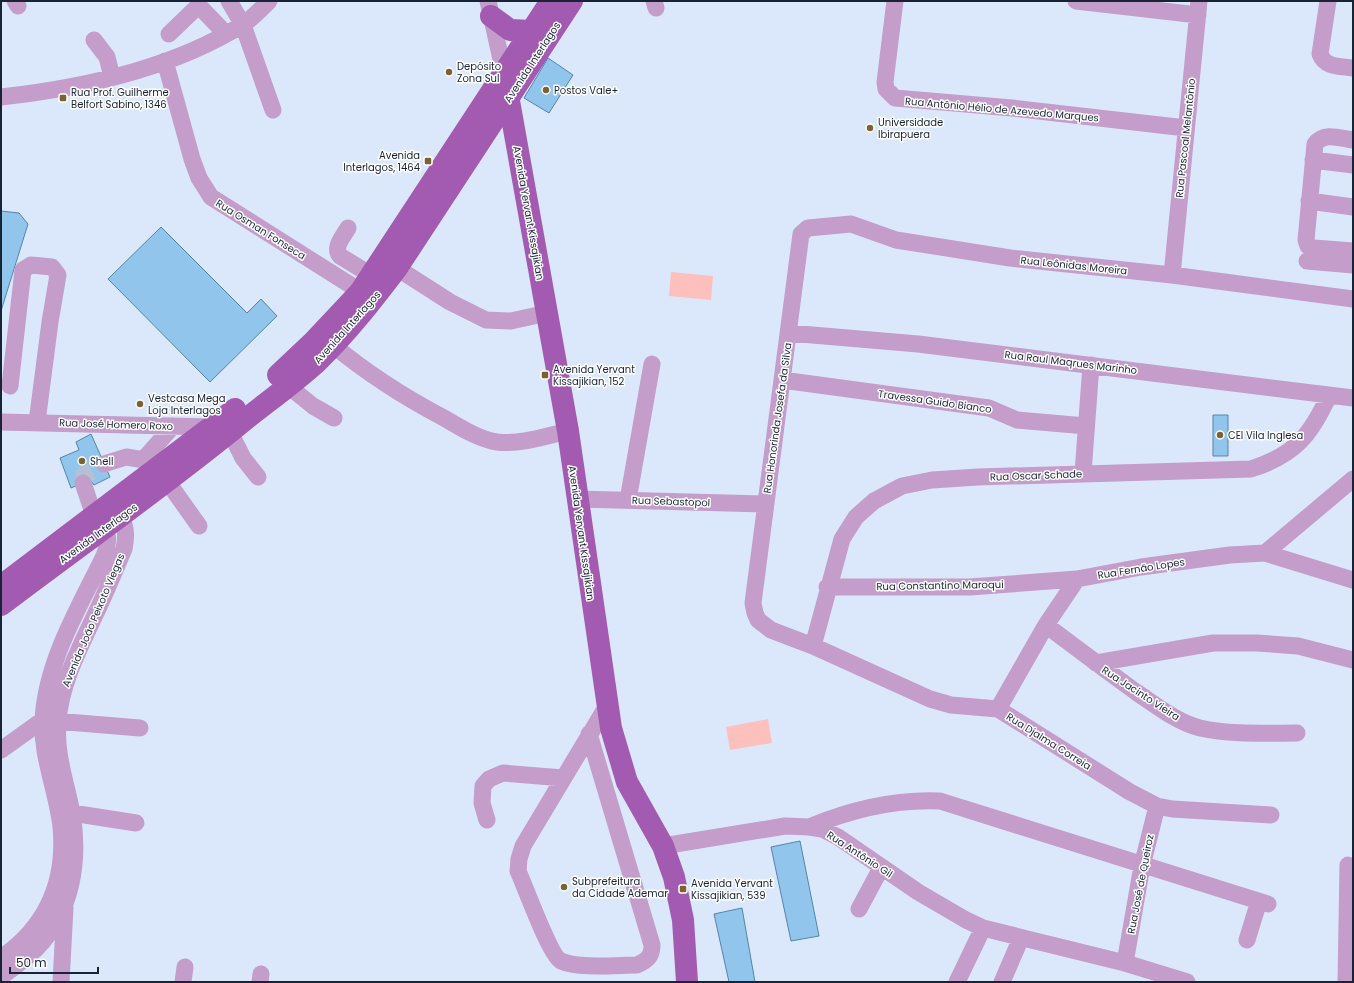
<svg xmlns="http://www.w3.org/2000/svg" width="1354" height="983" font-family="Poppins,sans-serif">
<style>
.green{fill:#fdc0bd}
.building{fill:#91c5eb;stroke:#5485a9}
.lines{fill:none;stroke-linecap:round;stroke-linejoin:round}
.minor-tunnel{stroke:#b4c1d4;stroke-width:17;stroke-dasharray:17 8;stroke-linecap:butt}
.minor{stroke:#c49dcb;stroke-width:17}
.major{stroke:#a35ab1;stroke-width:22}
.poi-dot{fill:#7c6233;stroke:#fff;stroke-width:1.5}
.labels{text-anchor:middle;stroke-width:3;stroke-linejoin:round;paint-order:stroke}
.street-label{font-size:10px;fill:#182336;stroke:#fff}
.poi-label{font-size:10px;fill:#182336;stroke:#fff;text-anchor:start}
</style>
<rect width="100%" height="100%" fill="#dbe8fc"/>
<path class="green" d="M671,272L713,276L711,300L669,296Z
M768,719L772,743L730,750L726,727Z"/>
<path class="building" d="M548,58L573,75L549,113L524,98Z
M1,211L19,213L28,224L1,311Z
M161,227L247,313L261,299L277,316L210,382L108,279Z
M1213,415H1228V456H1213Z
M91,434L110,477L94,485L90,480L71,488L60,458L79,450L76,442Z
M800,841L819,936L791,941L771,847Z
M742,908L755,982H729L714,914Z"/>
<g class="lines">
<path class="minor-tunnel" d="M83,483L84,475L104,464"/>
<path class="minor" d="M15,1L18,6
M229,1L243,25L273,110
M488,1L504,73
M654,1L656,8
M895,1L885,82L886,89L895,98L1012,108L1186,128
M1076,1L1198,15
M1328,1L1320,54C1325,68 1341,66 1353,68
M169,34L196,8L202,9L226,34
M94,40L107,57L112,77
M165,61L192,159L199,178L211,197L371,298
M1,97C83,88 171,69 242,25C252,19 261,9 269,1
M1353,140C1339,138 1324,132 1315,144L1306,240L1308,246L1314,248L1353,251
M1313,160L1353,165
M1309,201L1353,207
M348,228C343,237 333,247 340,256L371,275
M1307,261L1353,265
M397,268L450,302L486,320L511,321L547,313
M1172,275L1199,1
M789,333L918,344L1353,398
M333,345C368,374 404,397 444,418C460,427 478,439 497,442C520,445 546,436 568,431
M782,380L989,408L1017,420L1086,426
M287,385L313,406L334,418
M10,386L23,270L31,265L52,267L58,275L50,322L37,422
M1,422L211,427L230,432L243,458L258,477
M143,460L173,426
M104,464L126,457L164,463
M1083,473L1091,365
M167,481L199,526
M577,499L766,504
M628,500L652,364
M1265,553L1353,479
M827,587H970L1077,579
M1046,625C1076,648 1106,670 1136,692C1156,705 1176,722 1200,728C1231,735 1265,733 1297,733
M813,646L842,539L856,517L874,501L902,486L932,480L978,477L1251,469C1295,455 1311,435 1329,395
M1096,663L1213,643H1257L1298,646L1353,660
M998,709L1046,625L1077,579L1141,567L1230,555L1265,553L1353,580
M589,734L652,945C652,956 648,960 637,965C618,965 578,969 561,961C550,956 525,886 518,871L519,859L523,846L608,704
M1,750L43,720L140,728
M72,813L136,823
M1271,815L1172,809L1157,806L1130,792L998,709L951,705L930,699L813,646L771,630L758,620L755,613L753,603L801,234L808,228L851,224L896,240L1010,258L1172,275L1353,299
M487,820L482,803L483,786L489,779L503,773L563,778
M809,827C850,810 895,799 940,801L1268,904
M663,846L785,826L809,827L822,829L838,837L918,892L966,920L983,928L1125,963L1187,982
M859,909L881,868
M1247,940L1259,901
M1,958C46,927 66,882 61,827C57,791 41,756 43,720C46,661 79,608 104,556C112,533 106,533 95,516C90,506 87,494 83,483
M1125,963L1142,866L1157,806
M1,977C13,968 26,959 37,948C72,911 80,862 72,813C66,782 55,753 58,721C61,683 80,647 96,613C106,592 115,570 124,549C128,529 125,523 113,507
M61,982L65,908
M183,982L185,967
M260,982L261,974
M957,982L983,928
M1002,982L1021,938
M1346,982L1348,865"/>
<path class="major" d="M491,16L510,30L532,31
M504,73L568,431L611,728L627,782L663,846L674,877L683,920L687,982
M278,375L313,342L360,292L551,1
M1,586L235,409
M1,605C83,543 167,484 246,419C270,400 295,382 317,362C347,333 372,301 397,268L572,1"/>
</g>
<g class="poi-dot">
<circle cx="449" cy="72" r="4"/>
<circle cx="546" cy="90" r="4"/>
<rect x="59" y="94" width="8" height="8" rx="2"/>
<circle cx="870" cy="128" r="4"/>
<rect x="424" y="157" width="8" height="8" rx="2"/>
<rect x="541" y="371" width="8" height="8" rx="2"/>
<circle cx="140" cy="404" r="4"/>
<circle cx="1220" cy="435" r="4"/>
<circle cx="82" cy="461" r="4"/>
<circle cx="564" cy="887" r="4"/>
<rect x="679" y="885" width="8" height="8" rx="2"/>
</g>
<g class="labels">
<g class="street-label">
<text transform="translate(532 62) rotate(-57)" y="4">Avenida Interlagos</text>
<text transform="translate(1002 109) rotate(5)" y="4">Rua Antônio Hélio de Azevedo Marques</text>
<text transform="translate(1185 138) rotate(-84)" y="4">Rua Pascoal Melantônio</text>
<text transform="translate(529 213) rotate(80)" y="4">Avenida Yervant Kissajikian</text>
<text transform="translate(261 229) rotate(32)" y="4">Rua Osman Fonseca</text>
<text transform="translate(1074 265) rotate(6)" y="4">Rua Leônidas Moreira</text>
<text transform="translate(347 327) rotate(-48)" y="4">Avenida Interlagos</text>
<text transform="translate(1071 362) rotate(7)" y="4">Rua Raul Maqrues Marinho</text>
<text transform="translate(935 401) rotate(8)" y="4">Travessa Guido Bianco</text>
<text transform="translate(777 418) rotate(-82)" y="4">Rua Honorinda Josefa da Silva</text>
<text transform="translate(116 424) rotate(2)" y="4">Rua José Homero Roxo</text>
<text transform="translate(1036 475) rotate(-2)" y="4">Rua Oscar Schade</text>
<text transform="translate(671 501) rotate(2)" y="4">Rua Sebastopol</text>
<text transform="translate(98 533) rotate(-36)" y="4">Avenida Interlagos</text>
<text transform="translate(582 533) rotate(82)" y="4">Avenida Yervant Kissajikian</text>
<text transform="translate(1141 568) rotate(-9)" y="4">Rua Fernão Lopes</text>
<text transform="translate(940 585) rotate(-1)" y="4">Rua Constantino Maroqui</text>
<text transform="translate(93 620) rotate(-67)" y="4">Avenida João Peixoto Viegas</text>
<text transform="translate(1141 693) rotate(33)" y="4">Rua Jacinto Vieira</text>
<text transform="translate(1049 741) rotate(32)" y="4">Rua Djalma Correia</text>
<text transform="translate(860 854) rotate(33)" y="4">Rua Antônio Gil</text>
<text transform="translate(1140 884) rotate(-79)" y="4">Rua José de Queiroz</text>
</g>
<g class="poi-label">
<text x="457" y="70">Depósito<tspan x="457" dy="12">Zona Sul</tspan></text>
<text x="554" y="94">Postos Vale+</text>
<text x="71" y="96">Rua Prof. Guilherme<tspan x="71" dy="12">Belfort Sabino, 1346</tspan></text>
<text x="878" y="126">Universidade<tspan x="878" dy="12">Ibirapuera</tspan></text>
<text x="420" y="159" text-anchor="end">Avenida<tspan x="420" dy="12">Interlagos, 1464</tspan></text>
<text x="553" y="373">Avenida Yervant<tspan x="553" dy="12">Kissajikian, 152</tspan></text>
<text x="148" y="402">Vestcasa Mega<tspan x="148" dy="12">Loja Interlagos</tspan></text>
<text x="1228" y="439">CEI Vila Inglesa</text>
<text x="90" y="465">Shell</text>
<text x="572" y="885">Subprefeitura<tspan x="572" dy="12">da Cidade Ademar</tspan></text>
<text x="691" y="887">Avenida Yervant<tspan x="691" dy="12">Kissajikian, 539</tspan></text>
</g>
</g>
<rect width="1354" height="983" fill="none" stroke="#182336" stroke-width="4"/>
<path d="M10 967v6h88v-6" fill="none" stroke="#182336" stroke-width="2"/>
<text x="16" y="967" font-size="12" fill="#182336" stroke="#ffffff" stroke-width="3" paint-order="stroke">50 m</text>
</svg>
